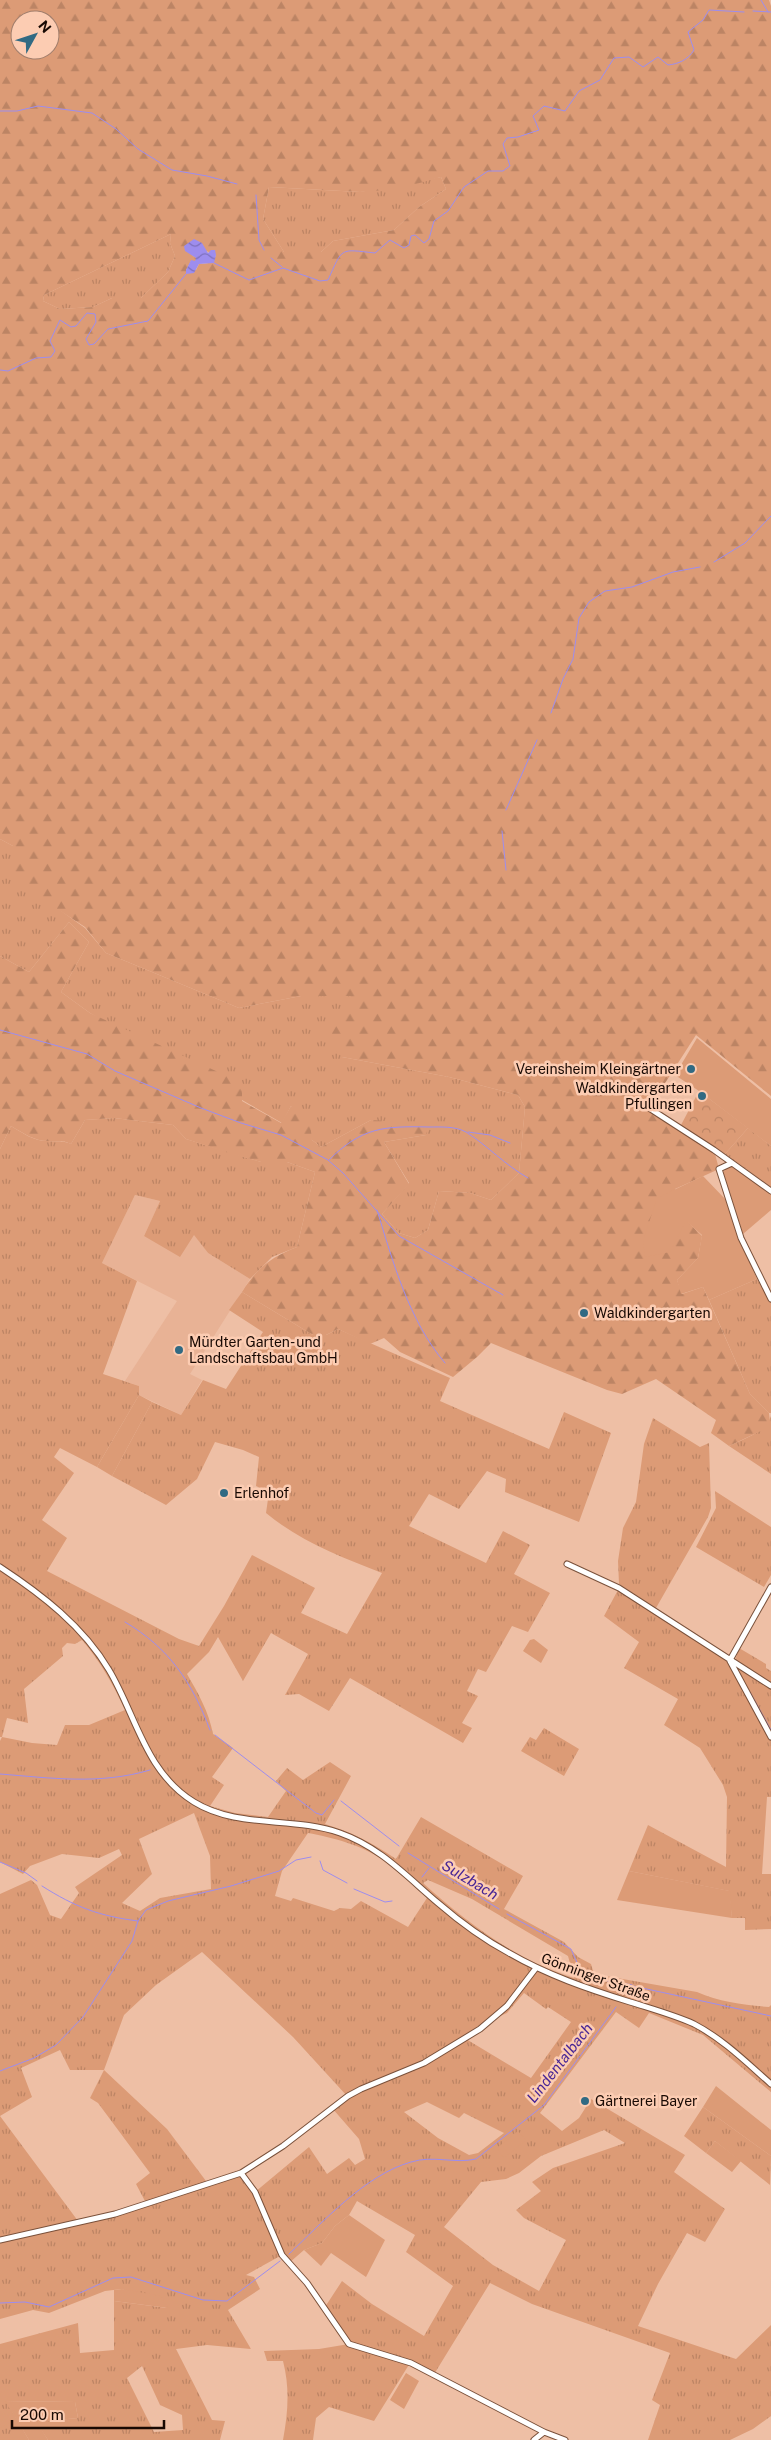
<svg xmlns="http://www.w3.org/2000/svg" width="771" height="2440" font-family="'Public Sans',sans-serif">
<style>
.built{fill:#e8b295}
.grass{fill:url(#grass-tufts);fill-rule:evenodd}
.forest{fill:url(#forest-firs);fill-rule:evenodd}
.park{fill:url(#park-crowns)}
.garden{fill:#dc9b76}
.water{fill:url(#water-waves)}
.lines{fill:none;stroke-linecap:round;stroke-linejoin:round}
.stream{stroke:#9d8dee;stroke-width:1}
.minor-casing{stroke:#7a513b;stroke-width:7}
.minor{stroke:#fff;stroke-width:5}
.poi-dot{fill:#316a83;stroke:#fcccb2;stroke-width:2}
.labels{text-anchor:middle;stroke-width:5;stroke-linejoin:round;paint-order:stroke}
.poi-label{font-size:14px;fill:#180903;stroke:#fcccb2;text-anchor:start}
.street-label{font-size:14px;fill:#180903;stroke:#fcccb2}
.water-label{font-size:15px;font-style:italic;fill:#472595;stroke:#fcccb2}
</style>
<defs>
<pattern id="grass-tufts" width="24" height="20" patternUnits="userSpaceOnUse" patternTransform="scale(1.25)"><rect width="24" height="20" fill="#dc9b76"/><path d="M3 7l-1-3M5 7V3M7 7l1-3M15 17l-1-3M17 17v-4M19 17l1-3" fill="none" stroke="#bc8464"/></pattern>
<pattern id="forest-firs" width="22" height="20" patternUnits="userSpaceOnUse" patternTransform="scale(1.25)"><rect width="22" height="20" fill="#dc9b76"/><path d="M5 1l3.5 6h-7zM16 11l3.5 6h-7z" fill="#bc8464"/></pattern>
<pattern id="park-crowns" width="20" height="18" patternUnits="userSpaceOnUse" patternTransform="scale(1.25)"><rect width="20" height="18" fill="#dc9b76"/><path d="M2 6a3 3 0 1 1 6 0M12 15a3 3 0 1 1 6 0" fill="none" stroke="#bc8464"/></pattern>
<pattern id="water-waves" width="16" height="10" patternUnits="userSpaceOnUse" patternTransform="scale(1.25)"><rect width="16" height="10" fill="#9d8dee"/><path d="M0 5q4-4 8 0t8 0" fill="none" stroke="#7f71bf"/></pattern>
</defs>
<rect width="100%" height="100%" fill="#eebfa5"/>
<path class="built" d="M135,1195L160,1201L144,1236L194,1234L208,1253L250,1279L190,1374L202,1380L181,1415L139,1395V1386L125,1381L177,1301L102,1263Z"/>
<path class="grass" d="M441,177L446,189L419,207L394,230L333,241L321,252H284L263,219L269,187L360,192Z
M171,234L170,243L175,256L168,272L141,298H112L93,307L60,309L43,301L44,295Z
M0,839L13,846L57,908L85,928L106,953L239,1008L301,996H351L342,1057L449,1077L518,1095L525,1107L519,1173L491,1200L470,1193L439,1191L428,1230L415,1238L399,1233L382,1214L409,1183L384,1142L426,1135L371,1120L321,1147L312,1140L291,1106L282,1123L90,1013L61,992L89,942L69,922L29,972L0,956Z
M114,1118L173,1125L186,1139L261,1162H287L315,1172L297,1247L272,1257L250,1279L208,1253L194,1235L180,1257L144,1236L160,1201L135,1195L102,1263L137,1281L103,1374L139,1386V1395L97,1467L60,1448L54,1457L74,1473L42,1520L67,1538L47,1571L179,1639L199,1646L224,1606L252,1555L315,1588L301,1613L347,1634L382,1573C341,1557 301,1542 266,1513L269,1492L256,1486L259,1457L243,1450L215,1442L197,1479L166,1505L112,1476L152,1402L181,1415L203,1380L226,1389L263,1332L229,1310L242,1292L313,1335H326L338,1329L450,1378L440,1401L549,1449L564,1412L611,1433L579,1522L505,1492L506,1479L487,1471L459,1509L429,1494L409,1526L486,1563L503,1531L530,1545L514,1574L550,1593L528,1632L512,1626L486,1672L478,1669L467,1691L478,1696L462,1723L472,1728L463,1743L350,1678L329,1711L299,1694L285,1695L308,1654L271,1633L243,1681L218,1637L209,1652L187,1674C198,1693 209,1712 213,1734L233,1748L212,1777L224,1785L210,1806L235,1813L268,1817L286,1791L276,1781L287,1768L303,1780L330,1762L351,1776L325,1824C351,1832 373,1843 396,1859L421,1817L523,1876L504,1909L564,1942L578,1957L591,1964L594,1974L697,1992C720,2002 744,2005 769,2007L771,2005V2092L703,2035L649,2013L639,2028L616,2012L540,2113L562,2131L579,2118L591,2099L685,2155L674,2172L725,2209L705,2242L687,2233L658,2284L638,2326L736,2359L771,2325V2416L753,2429L730,2440H648L660,2405L652,2400L670,2353L532,2304L490,2283L433,2376L410,2363L374,2421L329,2407L316,2418L313,2440H283C288,2413 290,2388 283,2361H267L264,2351L319,2349L349,2344L325,2307L342,2281L372,2304L424,2336L453,2286L406,2252L415,2235L357,2201L349,2215L335,2226L322,2243L304,2250L289,2263L282,2255L246,2275L254,2277L260,2289L228,2310L251,2349L207,2345L176,2349L212,2420L225,2421L220,2440H48L36,2422L78,2418L75,2402L6,2401L29,2440H0V2344L78,2323L80,2353L114,2350V2301L167,2308L122,2289L105,2291L49,2313L33,2310L0,2319V2116L78,2221L115,2214L146,2203L136,2184L150,2173L98,2103L90,2098L104,2070H70L60,2050L21,2068L32,2097L0,2116V1894L31,1880L37,1885L50,1915L61,1919L79,1893L75,1887L122,1855L119,1849L99,1858L62,1854L30,1866L23,1874L0,1862V1741L2,1737H0V1149L11,1126C23,1133 33,1141 48,1141C58,1142 62,1140 71,1144L85,1120ZM82,1640C100,1661 113,1684 125,1710L89,1725H65L57,1745L32,1743L2,1737L7,1718L28,1723L24,1689L63,1656L62,1648L67,1643L75,1644ZM194,1813L210,1856L211,1889L160,1898L140,1911L122,1903L152,1874L139,1839ZM308,1833C331,1837 364,1846 383,1860C399,1872 413,1885 427,1898L408,1927L361,1901L351,1909L340,1908L334,1911L293,1898L291,1901L275,1896L282,1871ZM428,1880L472,1899L568,1956L574,1978C517,1961 466,1922 423,1883ZM202,1952L293,2037L347,2096L332,2108L359,2139L365,2159L355,2165L349,2158L327,2174L309,2147L255,2192L241,2173L209,2185L167,2129L104,2070L124,2015L156,1985ZM524,1993L546,2009L548,2007L571,2022L531,2078L466,2039L491,2020L507,2013ZM427,2102L459,2118L464,2113L504,2133L478,2153L469,2155L438,2138L404,2112ZM604,2130L625,2143L553,2168L532,2182L541,2191L516,2210L524,2218L566,2240L539,2291L493,2265L444,2227L481,2182L506,2179L519,2173L541,2156ZM142,2366L160,2405L182,2415L183,2430L154,2432L127,2378Z
M748,1128L771,1146V1187L725,1154Z
M757,1279L771,1302V1413H769L750,1394L709,1300Z
M771,1416V1474L729,1446C745,1438 766,1432 771,1416Z
M653,1418L700,1447L709,1443L711,1508L708,1517L656,1608L619,1584L618,1561L623,1528L636,1502L644,1444Z
M715,1491L771,1527V1575L764,1587L696,1547L716,1508Z
M619,1588L771,1686V1797H767L762,1874H771V1929L745,1930V1918H732L729,1891L629,1871L648,1825L726,1867L727,1797L723,1785L700,1748L664,1725L678,1699L624,1668L639,1642L604,1616Z
M739,1648L766,1664V1668L771,1671V1683L735,1661Z
M544,1728L579,1749L564,1776L521,1751L530,1737L536,1740Z
M703,2107L771,2156L770,2185L715,2141L706,2153L684,2136Z"/>
<path class="forest" d="M0,0H769L771,6V1096L696,1035L649,1108L714,1150L719,1169L675,1189L686,1220L702,1236L698,1258L677,1280L682,1294L703,1287L750,1394L769,1413L770,1422L763,1430L729,1446L711,1433L716,1420L656,1379L622,1394L607,1390L491,1343L477,1357L453,1377L400,1352L384,1338L370,1344L338,1329L326,1335H313L242,1292C257,1268 271,1257 297,1247L315,1172L287,1162H261L232,1154L186,1139L173,1125L114,1118L85,1120L71,1144C60,1139 59,1142 48,1141C34,1141 23,1133 11,1126L0,1149V956L29,972L69,922L89,942L61,992L90,1013L242,1083V1101L281,1123L291,1106L310,1123L312,1140L321,1147L371,1120L429,1124L426,1135L384,1142L409,1184L382,1214L399,1233L415,1238L428,1230L439,1191L470,1193L491,1200L519,1173L525,1107L518,1095L449,1077L342,1057L332,1046L329,1032L351,996H301L239,1008L106,953L85,927L14,881L13,846L0,839ZM20,20H50V50H20ZM441,177L446,189L419,207L394,230L333,241L321,252H284L263,219L269,187L360,192L398,189ZM171,234L170,243L175,256L168,272L141,298H112L93,307L60,309L43,301L44,295ZM204,250L216,255C213,263 208,264 199,264L196,270L186,274V270L191,261H196V258L188,252Z"/>
<path class="park" d="M699,1091L748,1128L725,1154L681,1125Z"/>
<path class="garden" d="M697,1038L771,1099V1146L699,1091L675,1075Z
M733,1166L771,1192V1210L743,1234L723,1172L728,1167Z
M703,1176L727,1201L739,1237L757,1279L709,1300L703,1287L681,1294L677,1280L698,1258L702,1235L686,1221L670,1252L645,1257L643,1241L657,1198Z
M139,1395L152,1402L112,1476L97,1467Z
M534,1639L548,1650L541,1663L523,1651L530,1640Z
M629,1871L730,1891L732,1918L617,1900Z
M716,2086L771,2130V2156L703,2107Z
M518,2131L526,2140L504,2158L497,2148Z
M715,2141L741,2161L732,2172L706,2153Z
M349,2215L385,2240L366,2277L331,2253L321,2266L304,2250L322,2243L335,2226Z
M122,2289L161,2296L168,2308L114,2301V2290Z
M406,2373L419,2381L404,2409L390,2400Z
M5,2401L75,2402L78,2418L37,2422L48,2440H29Z"/>
<path class="water" d="M194,239L202,243L208,253L211,250H215L216,255L214,263L199,264L194,273L186,274V270L191,260L195,261L196,258L185,251L184,246Z"/>
<g class="lines">
<path class="stream" d="M761,0L768,12
M753,11L771,12
M0,111H17L38,106L92,113L116,129L138,149L172,170L207,176L237,184
M256,195L259,240L264,250
M271,258L282,267
M214,263L249,280L283,268L320,281L328,280C343,247 339,249 375,253L390,240L404,248L409,245L411,236L415,235L424,243L429,239L434,221L448,211L464,187L488,171H503L510,166L503,144L507,138L518,137L539,130L533,116L544,106L565,111L579,91L600,80L614,58L629,57L643,67L658,57L668,65C678,64 688,60 694,50L688,32L703,20L709,10L744,12
M0,370L8,371L36,358L51,357L55,351L50,341L60,320L71,327L76,326L87,313L95,314L96,322L86,339L89,345L94,344L108,329L148,321L186,274
M714,562L745,543L771,516
M551,713L563,679L573,659L579,618L589,602L605,591L632,587L673,572L700,567
M506,810L537,740
M502,831L506,870
M0,1030L87,1054L115,1071L201,1108L241,1123L281,1135L328,1160L343,1173L399,1236L503,1295
M468,1132L490,1135L510,1143
M329,1160C362,1127 384,1126 429,1127C441,1127 455,1126 466,1132C488,1146 505,1165 528,1178
M377,1210C393,1262 409,1321 445,1363
M125,1622C169,1648 192,1682 210,1730
M750,1692L771,1730
M215,1735L316,1813L322,1815L334,1800
M0,1774C51,1778 100,1785 150,1770
M341,1801L399,1846
M408,1853L499,1909
M320,1861L323,1870L347,1883
M0,1862L26,1873L37,1881
M422,1877L429,1868
M42,1886C75,1907 99,1916 138,1921
M354,1889L385,1902L392,1901
M507,1914L571,1949L582,1974
M591,1978L632,1985
M629,1990L633,1986L771,2016
M0,2071L34,2058L56,2045L83,2017L132,1941L138,1921L146,1910L168,1901L231,1886L279,1871L296,1860L311,1857
M289,2254C323,2222 365,2175 411,2162C433,2155 455,2164 476,2159L544,2105L616,2007
M0,2303L25,2302L49,2307L113,2278L131,2277L203,2300L227,2301L280,2261"/>
<g class="minor-casing">
<path id="minor" d="M649,1108L714,1150L771,1191
M732,1163L719,1169L741,1238L771,1299
M567,1564L619,1588L771,1686
M0,1567C41,1594 83,1626 109,1670C136,1715 145,1772 194,1802C238,1829 292,1816 340,1833C380,1847 406,1876 438,1903C460,1922 483,1939 509,1953C547,1975 588,1989 630,2002C652,2009 674,2015 694,2024C723,2039 747,2063 771,2084
M730,1660L771,1587
M730,1661L771,1737
M241,2173L255,2192L282,2255L307,2283L349,2344L411,2363L544,2432L565,2440
M0,2240L115,2214L241,2173L283,2146L348,2096L361,2089L424,2063L480,2029L507,2006L536,1968
M534,2440L544,2432"/>
</g>
<use href="#minor" class="minor"/>
</g>
<g class="poi-dot">
<circle cx="691" cy="1069" r="5"/>
<circle cx="702" cy="1096" r="5"/>
<circle cx="584" cy="1313" r="5"/>
<circle cx="179" cy="1350" r="5"/>
<circle cx="224" cy="1493" r="5"/>
<circle cx="585" cy="2101" r="5"/>
</g>
<g class="labels">
<g class="poi-label">
<text x="681" y="1074" text-anchor="end">Vereinsheim Kleingärtner</text>
<text x="692" y="1093" text-anchor="end">Waldkindergarten<tspan x="692" dy="16">Pfullingen</tspan></text>
<text x="594" y="1318">Waldkindergarten</text>
<text x="189" y="1347">Mürdter Garten- und<tspan x="189" dy="16">Landschaftsbau GmbH</tspan></text>
<text x="234" y="1498">Erlenhof</text>
<text x="595" y="2106">Gärtnerei Bayer</text>
</g>
<g class="street-label">
<text transform="translate(596 1977) rotate(20)" y="5">Gönninger Straße</text>
</g>
<g class="water-label">
<text transform="translate(470 1880) rotate(31)" y="5">Sulzbach</text>
<text transform="translate(560 2063) rotate(-52)" y="5">Lindentalbach</text>
</g>
</g>
<g transform="translate(35 35) rotate(50)"><circle r="24" fill="#fcccb2" stroke="#a17e6c"/>
<path d="M0-4L9 19L0 12L-9 19Z" fill="#316a83"/>
<text y="-8" font-size="14" font-weight="bold" text-anchor="middle" fill="#180903">N</text>
</g>
<path d="M12 2420v8h152v-8" fill="none" stroke="#180903" stroke-width="2.5"/>
<text x="20" y="2420" font-size="15" fill="#180903" stroke="#fcccb2" stroke-width="4" paint-order="stroke">200 m</text>
</svg>
